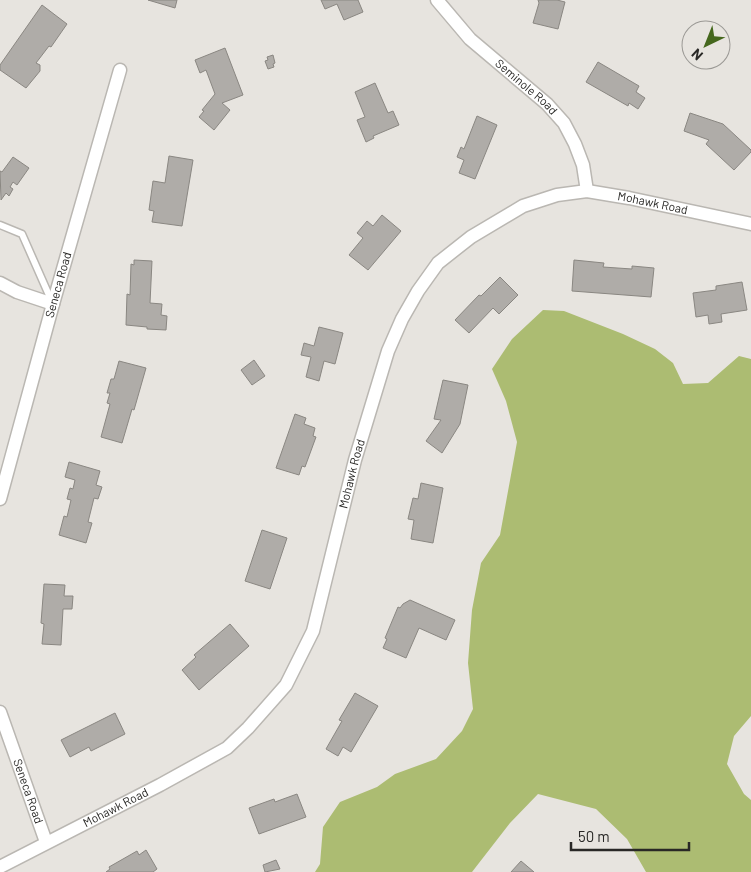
<svg xmlns="http://www.w3.org/2000/svg" width="751" height="872" font-family="Barlow,sans-serif">
<style>
.forest{fill:#acbc72}
.building{fill:#afaca8;stroke:#8a8782}
.lines{fill:none;stroke-linecap:round;stroke-linejoin:round}
.lane-casing{stroke:#bab7b2;stroke-width:9}
.street-casing{stroke:#bab7b2;stroke-width:15}
.lane{stroke:#fff;stroke-width:6}
.street{stroke:#fff;stroke-width:12}
.labels{text-anchor:middle;stroke-width:4;stroke-linejoin:round;paint-order:stroke}
.street-label{font-size:12px;fill:#292826;stroke:#e7e4df}
</style>
<rect width="100%" height="100%" fill="#e7e4df"/>
<path class="forest" d="M543,310L564,311L623,334L655,349L673,363L683,384L708,383L739,356L751,359V716L734,736L727,764L744,794L751,800V872H646L627,839L596,809L538,794L510,823L472,872H315L320,864L323,827L340,802L377,787L395,774L436,759L462,731L473,709L468,663L472,610L481,563L500,535L517,442L506,401L492,369L512,339Z"/>
<path class="building" d="M148,0H177L175,8Z
M321,0H358L363,12L344,20L337,4L325,9Z
M538,0H557L565,2L558,29L533,23L539,3Z
M42,5L67,24L51,47L49,46L36,63L40,65V71L26,88L0,70V65Z
M225,48L243,95L222,103L230,110L214,130L199,117L204,111L202,110L215,94L206,70L200,73L195,60Z
M273,55L275,63L273,64L274,67L268,69L265,61L268,60L267,57Z
M598,62L639,86L636,92L645,98L638,109L629,103L628,106L586,82Z
M375,83L388,113L393,111L399,125L373,136L374,138L366,142L357,120L365,117L355,92Z
M690,113L723,124L751,150V152L734,170L706,144L709,140L684,131Z
M477,116L497,125L475,179L459,173L464,160L457,157L461,147L464,149Z
M169,156L193,160L182,226L152,222L154,211L149,210L153,181L165,183Z
M13,157L29,168L17,185L13,182L10,187L13,189L9,196L6,193L1,200L0,171L2,172Z
M382,215L401,231L368,270L349,255L363,238L357,233L367,221L373,226Z
M134,260L152,261L150,303L162,304L161,315L167,316L166,330L147,329V327L126,325L127,294L130,295L131,264L134,265Z
M574,260L604,263L603,267L632,269V266L654,268L651,297L572,291Z
M500,277L518,295L499,314L493,308L469,333L455,320L479,295L481,296Z
M742,282L747,310L721,314L722,322L709,324L708,315L696,317L693,293L716,290V286Z
M319,327L343,333L335,364L324,361L319,381L306,377L311,357L301,355L304,343L314,346Z
M254,360L265,376L252,385L241,370Z
M119,361L146,368L134,410L132,409L122,443L101,437L110,404L107,403L110,393H107L111,379H114Z
M443,380L468,385L460,424L442,453L426,441L441,420L434,419Z
M295,414L306,418L304,424L315,428L313,436L316,437L305,467L302,466L299,475L276,468Z
M69,462L100,471L96,485L102,487L98,499L94,498L88,522L92,523L86,543L59,535L64,516L67,517L71,500L67,499L70,488L73,489L75,480L65,477Z
M421,483L443,488L433,543L411,539L414,520L408,519L413,498L418,499Z
M262,530L287,538L270,589L245,581Z
M44,584L65,585L64,596H73L72,609H63L61,645L42,644L44,624L41,623Z
M410,600L455,620L446,640L419,628L406,658L383,648L387,639L385,638L398,607L400,608L403,604Z
M230,624L249,646L199,690L182,670L196,657L194,655Z
M355,693L378,706L351,752L343,747L338,756L326,749L342,721L339,720Z
M115,713L125,734L91,751L89,747L70,757L61,740Z
M297,794L306,817L259,834L249,808L274,799L275,802Z
M146,850L157,869L153,872H106L110,869L109,867L137,851L139,855Z
M276,860L280,869L265,872L263,865Z
M521,861L534,872H511Z"/>
<g class="lines">
<g class="lane-casing">
<path id="lane" d="M0,225L22,234L52,302"/>
</g>
<g class="street-casing">
<g id="street">
<path id="s1" d="M437,0L470,39L547,104L564,123L575,144L583,165L587,191"/>
<path d="M0,283L17,292L53,304"/>
<path id="s2" d="M0,499L53,304L120,70"/>
<path id="s3" d="M0,712L46,842"/>
<path id="s4" d="M0,867L160,785L227,748L248,728L286,685L313,631L355,460L388,351L402,319L418,291L438,263L471,237L523,206L557,195L587,191L629,198L751,224"/>
</g>
</g>
<use href="#lane" class="lane"/>
<use href="#street" class="street"/>
</g>
<g class="labels">
<g class="street-label">
<text dy="4" stroke="none"><textPath href="#s1" startOffset="125">Seminole Road</textPath></text>
<text dy="4" stroke="none"><textPath href="#s4" startOffset="1030">Mohawk Road</textPath></text>
<text dy="4" stroke="none"><textPath href="#s2" startOffset="222">Seneca Road</textPath></text>
<text dy="4" stroke="none"><textPath href="#s4" startOffset="565">Mohawk Road</textPath></text>
<text dy="4" stroke="none"><textPath href="#s3" startOffset="84">Seneca Road</textPath></text>
<text dy="4" stroke="none"><textPath href="#s4" startOffset="130">Mohawk Road</textPath></text>
</g>
</g>
<g transform="translate(706 45) rotate(223)"><circle r="24" fill="#e7e4df" stroke="#9b9995"/>
<path d="M0-4L9 19L0 12L-9 19Z" fill="#45671d"/>
<text y="-8" font-size="14" font-weight="bold" text-anchor="middle" fill="#292826">N</text>
</g>
<path d="M571 842v8h118v-8" fill="none" stroke="#292826" stroke-width="2.5"/>
<text x="578" y="842" font-size="15" fill="#292826" stroke="#e7e4df" stroke-width="4" paint-order="stroke">50 m</text>
</svg>
